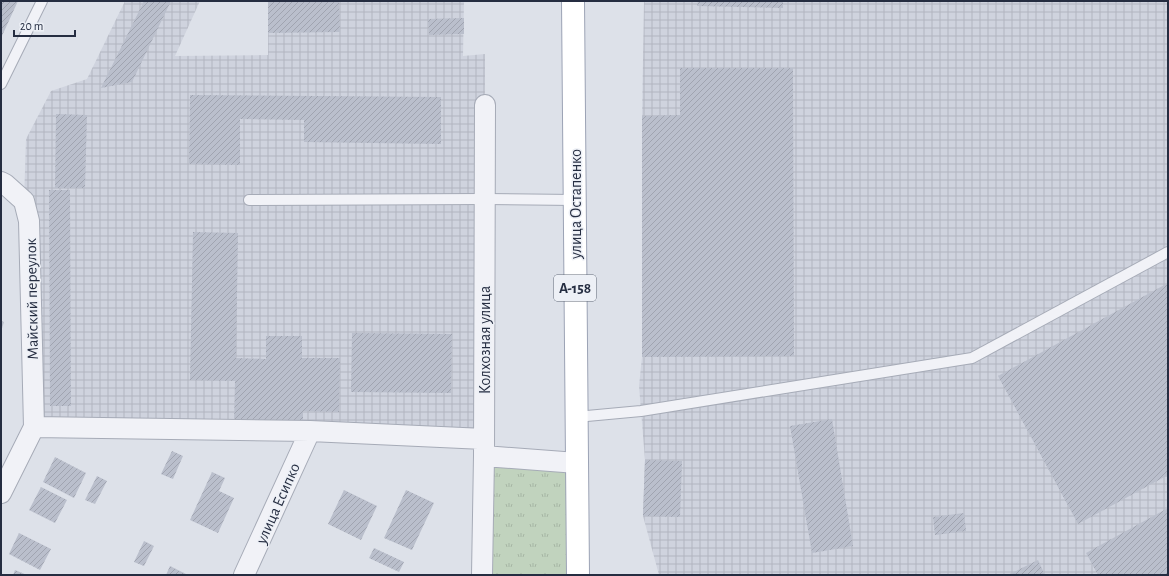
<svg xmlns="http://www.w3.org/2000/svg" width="1169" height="576" font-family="'Alegreya Sans',sans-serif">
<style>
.industrial{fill:url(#industrial-grid)}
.grass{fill:url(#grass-tufts)}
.building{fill:url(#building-hatch)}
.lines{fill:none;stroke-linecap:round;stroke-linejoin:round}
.service-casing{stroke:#a6abb7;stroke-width:12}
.minor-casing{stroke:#a6abb7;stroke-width:22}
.primary-casing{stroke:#9ca3b5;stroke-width:24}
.service{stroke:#f1f2f7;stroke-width:10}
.minor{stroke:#f1f2f7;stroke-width:20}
.primary{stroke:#fff;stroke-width:22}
.labels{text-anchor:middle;stroke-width:3;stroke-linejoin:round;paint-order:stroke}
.shield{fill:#edf0f6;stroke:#616877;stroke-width:1}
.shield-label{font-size:15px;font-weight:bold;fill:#252d41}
.street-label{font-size:16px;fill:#252d41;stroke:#edf0f6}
</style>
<defs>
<pattern id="industrial-grid" width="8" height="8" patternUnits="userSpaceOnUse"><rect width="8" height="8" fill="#cfd3de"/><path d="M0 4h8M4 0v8" fill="none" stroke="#b2b5c0"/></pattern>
<pattern id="grass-tufts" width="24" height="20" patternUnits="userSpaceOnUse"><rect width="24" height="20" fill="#c1d3be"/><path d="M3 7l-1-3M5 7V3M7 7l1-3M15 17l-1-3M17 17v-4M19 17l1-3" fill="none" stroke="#a6b5a4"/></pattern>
<pattern id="building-hatch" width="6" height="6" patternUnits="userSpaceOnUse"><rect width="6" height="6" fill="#babfcc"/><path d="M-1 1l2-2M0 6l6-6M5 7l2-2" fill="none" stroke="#a0a4b0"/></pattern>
</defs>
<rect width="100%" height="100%" fill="#dde1e9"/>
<path class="industrial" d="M125,1H200L175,56L268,55V1H464L463,56L485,54L484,439L34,427L24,201L26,139L51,91L87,79Z
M644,1H1168V575H659L643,516L645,460L639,386L642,357V116Z"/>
<path class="grass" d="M484,456L577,463L578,575H482Z"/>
<path class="building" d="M1,1H18L1,38Z
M144,1H171L132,82L101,88Z
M268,1H339L340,32L268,33Z
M698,1H783V8L697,6Z
M464,18V34L429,35L428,19Z
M680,68H793L794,356L642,357V116L680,115Z
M190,95L441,97V144L304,142V120L240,119V165L189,164Z
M56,114L87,115L85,188H55Z
M49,190H70L71,406H50Z
M193,232L238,233L236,358L266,359V336H302V358H340L339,412L303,411V424L234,422L235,381L190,380Z
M1168,283V475L1078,524L998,376Z
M1,321L4,322L1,331Z
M352,333L452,334L451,393L351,392Z
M832,419L853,546L812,553L790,426Z
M172,451L183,456L173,479L161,474Z
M55,457L86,473L74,498L43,482Z
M645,460L682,461L680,517L643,516Z
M212,472L225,478L219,491L234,498L218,533L190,520Z
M97,476L107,481L95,504L85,500Z
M41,487L67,500L55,523L29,510Z
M344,490L377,506L361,540L328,524Z
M406,490L434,503L412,550L384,538Z
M1168,508V575H1098L1086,553Z
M964,513L966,531L935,535L933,517Z
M19,533L51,549L40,570L9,554Z
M144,541L154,546L144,566L134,562Z
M374,548L404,562L399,572L369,558Z
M1038,560L1045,575H1008Z
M170,566L188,575H166Z
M15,570L27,575H13Z"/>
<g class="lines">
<g class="service-casing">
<path id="service" d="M1,84L42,1
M249,200L485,199L575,200
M576,417L641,411L972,358L1168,252"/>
</g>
<g class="minor-casing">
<path id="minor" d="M1,182L5,184L24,201L29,221L34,427
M484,456L577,463
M1,493L34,427L310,431L484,439
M244,575L310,431
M482,575L484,456L485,105"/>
</g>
<g class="primary-casing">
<path id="primary" d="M573,1L578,575"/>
</g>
<use href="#service" class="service"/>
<use href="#minor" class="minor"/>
<use href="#primary" class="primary"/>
</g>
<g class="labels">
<rect class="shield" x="554" y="275" width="42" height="26" rx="3"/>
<g class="shield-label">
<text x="575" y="293">А-158</text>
</g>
<g class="street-label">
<text transform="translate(575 204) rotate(-90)" y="6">улица Остапенко</text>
<text transform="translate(31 299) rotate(-91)" y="6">Майский переулок</text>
<text transform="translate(484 340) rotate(-90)" y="6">Колхозная улица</text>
<text transform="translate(277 503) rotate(-66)" y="6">улица Есипко</text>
</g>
</g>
<rect width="1169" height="576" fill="none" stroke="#252d41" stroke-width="4"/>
<path d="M14 30v6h61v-6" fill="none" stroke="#252d41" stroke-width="2"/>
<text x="20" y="30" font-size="12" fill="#252d41" stroke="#edf0f6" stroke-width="3" paint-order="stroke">20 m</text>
</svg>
